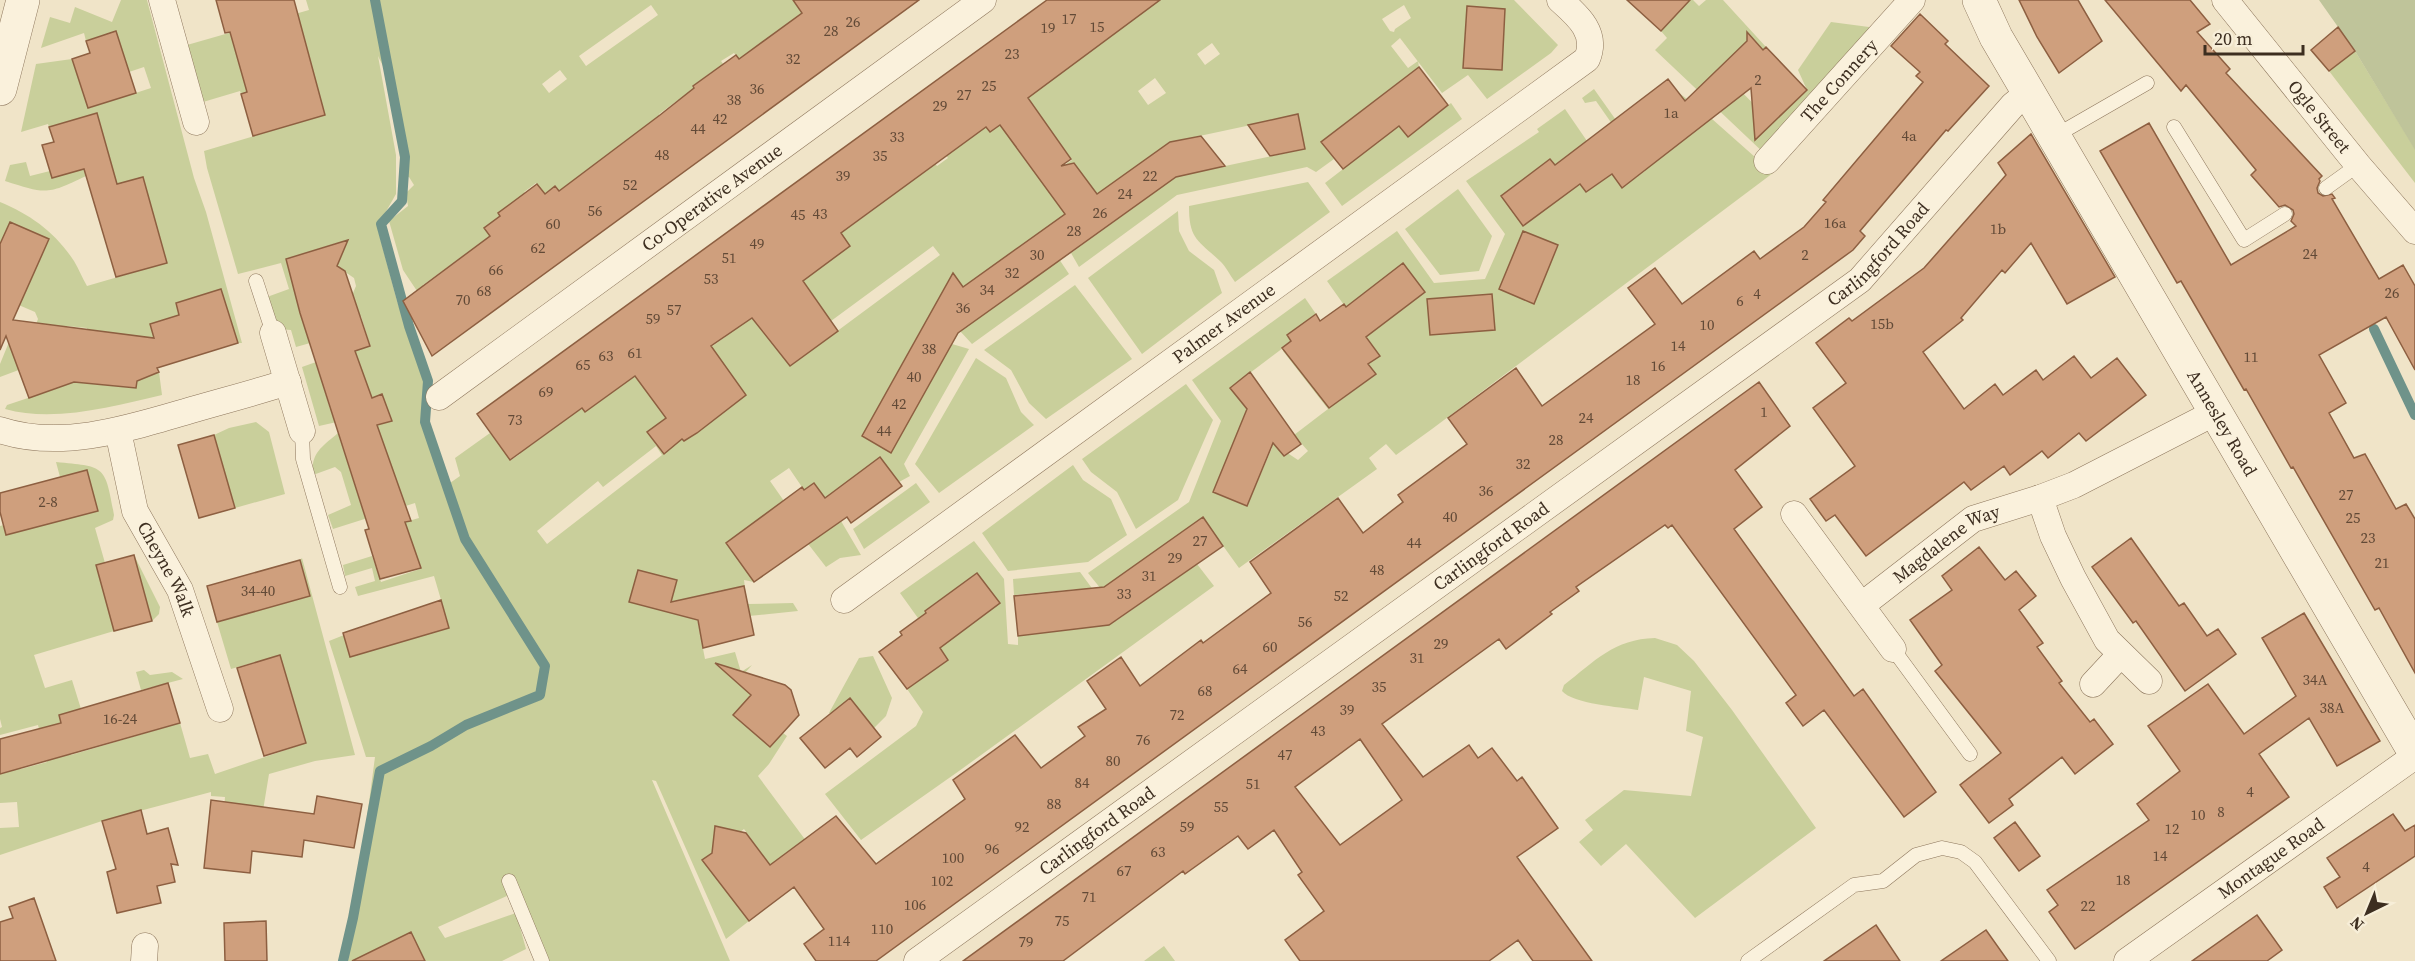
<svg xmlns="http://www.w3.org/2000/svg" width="2415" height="961" font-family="'Source Serif 4',serif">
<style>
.green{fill:#c9cf9b;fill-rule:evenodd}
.cemetery{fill:#bfc49a}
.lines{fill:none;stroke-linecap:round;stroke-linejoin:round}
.stream{stroke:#6f938a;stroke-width:10}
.building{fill:#cf9f7d;stroke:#8d5f41;stroke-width:1.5;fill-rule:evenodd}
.service-casing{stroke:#8d765c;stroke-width:15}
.minor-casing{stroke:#8d765c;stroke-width:27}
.tertiary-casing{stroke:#8d765c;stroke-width:34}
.service{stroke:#faf1dc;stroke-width:14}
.minor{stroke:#faf1dc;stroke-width:26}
.tertiary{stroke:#faf1dc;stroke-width:33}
.labels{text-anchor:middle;stroke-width:5;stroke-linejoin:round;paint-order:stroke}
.number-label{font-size:15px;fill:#624a37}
.street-label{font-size:18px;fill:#3d2e20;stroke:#f7eed8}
</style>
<rect width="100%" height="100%" fill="#f0e4c8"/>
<path class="green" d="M121,0H147L194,178L206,212L242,343H238L221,289L176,303L179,315L150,324L163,366L112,345L113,333L94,330L85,344L87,328L67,326L61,381L136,388L137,381L159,372L162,395C113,406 55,423 5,409L7,405L58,388L48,359L0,377V364L16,325L35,327L38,319L35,312L0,297V288L23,298L49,239L10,222L0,244V202C31,215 55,232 74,261C79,269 82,278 87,286L166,263L106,187L86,176C47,195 46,194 5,181L10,165L26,162L30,176L50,171L52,178L110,161L97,113L49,127L48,124L21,132L36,64L72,59L89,108L151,88L144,67L129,72L86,41L84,33L41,48L50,17L70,23L75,7L112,22Z
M306,0H812L803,14L755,47L748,72L734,53L721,61L732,76L723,83L713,71L693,86L705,103L690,114L678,100L659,114L670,129L645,127L624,142L633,156L568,204L555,186L545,194L536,183L524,192L544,221L507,207L498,213L510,229L493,222L485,227L490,236L423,285L434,301L427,306L403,270L389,221L408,206L406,193L414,185L409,177H399L401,156L385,70L378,56L396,155V194L380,222L378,230L397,301L425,382L422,424L440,471L450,483L460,476L455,458L490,433L511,460L520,454L513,443L523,436L530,446L551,431L544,421L550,416L557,426L571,416L575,398L585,412L609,395L611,372L621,386L635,376L703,353L725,337L708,312L849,246L828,215L850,227L873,210L923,147L937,166L948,158L934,139L973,110L990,132L1000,125L996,93L1090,51L1112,36L1142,0H1514L1558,45L1551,53L1487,99L1468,75L1442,93L1400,38L1391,46L1408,68L1418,61L1419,67L1378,98L1408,137L1451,103L1462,119L1342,206L1325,183L1391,132L1370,104L1322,142L1334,159L1316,172L1307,167L1177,195L1079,267L1071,253L1059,259L1069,274L972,344L960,331L952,344L969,349L904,464L910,476L899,482L880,457L825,498L814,483L804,490L789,468L770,481L812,541L841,521L861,555L840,558L826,567L778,505L726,543L754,582L744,580L746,597L723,590L693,597L705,659L735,652L741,672L752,665L737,682L751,695L734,715L770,747L783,733L787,736L769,764L758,776L824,865L821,867L802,841L770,865L744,829L735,836L729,829L722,828L718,848L703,860L749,921L726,939L656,781L652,780L730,961H549L511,876L509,895L438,927L445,938L516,913L526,949L502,961H425L411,932L375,961H348L375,757H366L329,641L344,635L449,627L434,576L358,596L355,587L375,581L372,568L345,576L343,565L372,556L381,582L420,569L405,522L419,518L415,503L333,529L328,515L351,505L341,472L335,467L313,475C310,453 323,446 338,433L361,505L401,493L377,425L391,420L382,394L372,398L355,351L370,345L361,316L347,320L341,301L353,293L356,286L354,278L329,261L341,257C344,250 343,248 337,243L286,259L307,336H335L296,347L291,330L278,329L267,297L289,289L281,263L238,274L207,168L204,151L325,115L313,73L241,94L240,91L203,102L187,45L309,10ZM651,5L658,15L586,66L579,56ZM1404,5L1411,18L1395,29L1394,32L1390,31L1382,19ZM1467,6L1505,9L1502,70L1463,68ZM300,22L312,66L245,84ZM1212,43L1220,54L1205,65L1197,54ZM560,70L567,79L549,93L542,84ZM1155,78L1166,93L1148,105L1138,91ZM1298,115L1305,149L1183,175L1176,141ZM1054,135L1072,160L1041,181ZM1172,180L1071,253L1053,227ZM933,246L940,255L790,366L750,313L800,276L831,321ZM922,328L951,345L891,453L862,436ZM737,382L746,395L732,406L723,392ZM710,421L684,441L676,429ZM656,446L662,455L547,544L537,531L598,481L603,487Z
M1687,0H1693L1699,6L1706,0H1723L1766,47L1763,50L1751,37L1736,86L1772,123L1807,90L1798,70L1831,22L1869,27L1874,33L1766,155L1655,50L1667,38L1661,31Z
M2355,51L2415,149V183L2329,71Z
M1594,89L1623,130L1703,124L1679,93L1703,111L1773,173L1432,429L1396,455L1386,444L1369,458L1377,469L1239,568L1203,518L1101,589L1088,573L1189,502L1221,421L1192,380L1305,298L1316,314L1287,336L1337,403L1376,374L1368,364L1380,356L1327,281L1397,231L1434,283L1485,279L1505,234L1466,181L1539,132L1537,129L1565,109L1587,141L1563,160L1586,192L1612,174L1622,188L1645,171L1596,101L1585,103L1582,98ZM1550,159L1572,189L1524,226L1501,196ZM1523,231L1558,245L1534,304ZM1403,264L1425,292L1374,331ZM1492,294L1495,330L1430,334L1427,299ZM1287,345L1288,348L1283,351L1328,409L1294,435L1308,451L1298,460L1274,444L1247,420L1252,416L1230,388ZM1237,433L1272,448L1247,506L1213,492Z
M1308,182L1330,212L1235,282C1230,275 1226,267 1221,262C1198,240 1189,240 1189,206Z
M1458,189L1492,236L1479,271L1440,275L1405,229Z
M1178,211L1179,231L1189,251L1214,270L1222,293L1142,354L1088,278Z
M1075,285L1132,359L1046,419L1029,403L1011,370L984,350Z
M976,358L1006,378L1021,412L1034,425L939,493L915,464Z
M316,362L330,409L354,402L359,417L319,426L302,367Z
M1186,384L1213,420L1178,500L1136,529L1117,492L1091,472L1082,459Z
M256,422L269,432L285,494L235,508L214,435L229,428Z
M56,462C105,467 105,464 114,515L113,520L95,528L105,563L96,565L114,631L34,655L45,688L72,680L81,709L59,715L71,755L180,723L190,758L208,754L215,774L306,743L280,655L231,669L217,622L310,596L300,560L302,558L355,755L315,761L269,774L260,829L223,825L225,797L211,796V792L102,821L0,855V828L19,827L17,802L0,803V762L21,769L47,762L38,725L0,735V728L2,727L0,719V526L4,525L6,535L97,511L87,470L60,477Z
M1073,465L1083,480L1111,499L1127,535L1088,562L1008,571L982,533Z
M916,483L930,502L864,549L853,529Z
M974,541L1004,579L1008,644L1018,645V636L1083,628L1078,589L1014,595L1013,579L1080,572L1116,621L1197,564L1214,586L959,771L861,840L825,794L916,726L923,712L907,689L948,660L900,593ZM977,573L999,603L948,642L925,611Z
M134,555L160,607L159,614L152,621Z
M793,603L798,611L749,616L747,604Z
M1655,638L1677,645L1694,661L1732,710L1816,828L1695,918L1626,844L1601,866L1579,842L1593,830L1585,820L1624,790L1691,796L1703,737L1686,731L1691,691L1644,677L1638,710C1620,707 1573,704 1562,691L1564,685C1595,661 1614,639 1655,638Z
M873,656L892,698L886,716L874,728L829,713L859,658Z
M144,670L150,675L172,672L183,679L141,690L136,672Z
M1164,946L1175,961H1143H1144Z"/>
<path class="cemetery" d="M2319,0H2415V150L2355,51Z"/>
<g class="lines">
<path class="stream" d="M2374,329L2415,415
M343,961L353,918L380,771L431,746L466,725L540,695L545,666L465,539L425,422L428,381L409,326L381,224L402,201L405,157L375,0"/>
</g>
<path class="building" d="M216,0H294L325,115L253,136L241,94L247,92L230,32L225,33Z
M793,0H919L432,356L403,301L490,236L484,228L500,216L498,213L537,184L545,194L555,186L559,191L660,115L694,88L693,86L736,55L739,59L802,13Z
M1047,0H1160L1028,98L1071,159L1061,166L1074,163L1097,194L1170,142L1201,136L1225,166L1176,177L958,333L891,453L862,436L953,273L963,287L1065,214L1000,125L990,132L986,127L841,233L850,246L803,281L838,331L790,366L752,318L711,346L746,395L697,433L684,441L682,439L664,454L647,432L666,418L635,376L585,412L582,408L510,460L477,414Z
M1627,0H1690L1661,31Z
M2019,0H2078L2102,41L2059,73L2037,37Z
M2105,0H2190L2210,24L2197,32L2230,69L2226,73L2322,176L2319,179L2320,181L2317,188L2318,193L2323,196L2332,194L2335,198L2332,199L2379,279L2403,265L2415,286V370L2386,317L2319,355L2346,403L2329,413L2354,458L2365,454L2396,509L2406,504L2415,519V673L2379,608L2375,610L2293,467L2291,468L2246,389L2244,390L2181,281L2177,283L2100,151L2149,123L2231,265L2296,226L2291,221L2294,214L2293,210L2285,205L2279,207L2251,175L2256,170L2186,85L2181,91Z
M1467,6L1505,9L1502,70L1463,68Z
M1920,14L1948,41L1945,44L1989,86L1948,131L1946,130L1860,231L1865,236L1853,250L876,961H816L804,944L824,929L794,887L749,921L702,860L712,853L715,826L746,833L770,865L836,816L876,864L965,799L953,780L1015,735L1041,768L1085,736L1078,727L1106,709L1087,681L1121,657L1140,686L1201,640L1203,643L1271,593L1250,562L1338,498L1363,533L1403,502L1398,495L1467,444L1448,418L1516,368L1542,406L1655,324L1628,288L1655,268L1682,304L1754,251L1760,259L1804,227L1826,202L1823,200L1923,82L1916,76L1920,72L1891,46Z
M2338,27L2355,51L2329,71L2311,50Z
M116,31L136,93L88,108L72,59L90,53L86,41Z
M1747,32L1763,50L1766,47L1807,90L1755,140L1751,88L1622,188L1612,174L1586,192L1580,184L1523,226L1501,196L1550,159L1555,165L1668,79L1685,101L1747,41Z
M1419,67L1448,105L1408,137L1399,126L1343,169L1321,142Z
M97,113L117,184L143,177L167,263L116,277L84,169L52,178L42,145L54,142L49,127Z
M1298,114L1305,149L1270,156L1248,125Z
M2031,134L2115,277L2067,304L2031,243L2005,273L2002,270L1961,318L1963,320L1923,352L1964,409L1995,384L2003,395L2036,370L2043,380L2074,356L2091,378L2117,358L2146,395L2086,441L2079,433L2048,458L2042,451L2010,475L2004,466L1971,490L1964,482L1866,556L1835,515L1826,521L1810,499L1855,466L1813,408L1846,383L1816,343L1849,318L1852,321L1924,268L2006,175L1998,163Z
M10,222L49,239L13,320L154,338L150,324L179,315L176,303L221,289L238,343L157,368L159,372L137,381L136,388L74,382L29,398L6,336L0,350V244Z
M1523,231L1558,245L1534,304L1499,289Z
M348,240L337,266L345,271L370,346L355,351L372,398L382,394L392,421L377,425L411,521L405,522L421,568L380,579L365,530L369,529L300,313L286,259Z
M1403,263L1425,292L1366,337L1380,356L1368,364L1376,374L1329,408L1282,348L1291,341L1287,335L1316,314L1320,321L1344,304L1346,307Z
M1492,294L1495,330L1430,335L1427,299Z
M1250,372L1301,444L1284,456L1273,443L1247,506L1213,492L1247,409L1230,388Z
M1759,382L1790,426L1735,470L1762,507L1734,529L1854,696L1863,689L1936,792L1904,817L1824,710L1803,726L1786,703L1796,695L1672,525L1668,528L1665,525L1576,587L1579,591L1550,612L1552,614L1506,649L1499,639L1382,724L1423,777L1469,745L1478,758L1492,748L1517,781L1522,777L1558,828L1517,857L1592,961H1533L1518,940L1489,961H1300L1285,940L1324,911L1298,875L1302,872L1274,830L1248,849L1238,836L1185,874L1183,871L1063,961H963ZM1360,739L1402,800L1340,845L1295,787Z
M214,435L235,508L199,518L178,445Z
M880,457L902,486L851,523L847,517L754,582L726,543L802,487L804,490L814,483L825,498Z
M87,470L98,511L6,535L0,512V493Z
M1203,517L1223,546L1109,625L1018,636L1014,596L1104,587Z
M2131,538L2179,606L2184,603L2207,636L2218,629L2236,654L2185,691L2136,621L2133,623L2092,567Z
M1979,547L2005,580L2016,571L2036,596L2019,610L2043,643L2037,647L2062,681L2059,683L2090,722L2094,719L2113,744L2075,774L2062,757L2009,799L2013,805L1989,823L1960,785L2001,753L1935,671L1942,665L1910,620L1952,590L1942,576Z
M134,555L152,621L114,631L96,565Z
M300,560L310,596L217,622L207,586Z
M638,570L677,580L671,602L744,586L754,635L703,648L698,620L629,602Z
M977,573L1000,603L940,648L948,660L907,689L879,652L902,635L900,632L926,613L925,611Z
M441,600L449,628L350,657L343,633Z
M2304,613L2380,741L2337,766L2309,718L2259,754L2289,797L2075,949L2049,912L2058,905L2047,890L2149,820L2137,804L2180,771L2148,726L2208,684L2244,734L2296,696L2262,638Z
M280,655L306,743L264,756L237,668Z
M715,663L785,685L791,690L799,715L770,747L733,715L751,695Z
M168,683L180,723L0,774V739L61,723L59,715Z
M850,698L881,737L857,757L850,748L825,768L800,738Z
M317,796L362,804L354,848L304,840L302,857L252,851L250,873L204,868L211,800L314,814Z
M141,810L147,834L168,828L178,865L171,864L175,882L157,886L161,903L117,913L107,872L116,869L102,821Z
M2393,814L2405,831L2415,825V856L2337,908L2324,887L2340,877L2327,858Z
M2015,822L2040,856L2019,871L1994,838Z
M34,898L56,961H0V922L13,918L9,907Z
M2257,915L2282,950L2267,961H2192Z
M266,921L267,961H225L224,923Z
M1876,925L1900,961H1824Z
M1986,930L2008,961H1941Z
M411,932L425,961H352Z"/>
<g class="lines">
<g class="service-casing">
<path id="service" d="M2174,127L2244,240L2285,214
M2055,136L2147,83
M2326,188L2358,165
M256,281L273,333
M302,431L303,459L340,587
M1893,649L1970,754
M509,881L542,961
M1748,961L1854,885L1883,881L1916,855L1942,848L1961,852L1975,862L2049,961"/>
</g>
<g class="minor-casing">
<g id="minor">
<path d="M162,0L196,122"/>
<path id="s1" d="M2225,0L2358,165L2415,231"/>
<path id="s2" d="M1767,161L1912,0"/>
<path d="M273,333L302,431"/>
<path id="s3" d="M439,397L983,0"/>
<path d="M0,430C63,451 133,427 195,409C226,400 257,392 288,382"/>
<path id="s4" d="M118,431L135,511L180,590L220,709"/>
<path d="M2040,498L2053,536L2073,578L2107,640L2149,681"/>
<path d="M1794,514L1893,649"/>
<path id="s5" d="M844,600L1587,59C1598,33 1578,16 1560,0"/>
<path id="s6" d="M1862,605L1973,519L2040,498L2074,485L2216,412"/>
<path d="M2093,684L2120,655"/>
<path d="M144,961L145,946"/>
<path id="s7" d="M917,961L1860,280L2013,105L2029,92"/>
<path id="s8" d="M2127,961L2415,756"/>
</g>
</g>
<g class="tertiary-casing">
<g id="tertiary">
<path id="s9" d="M1979,0L1996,37L2415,753"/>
<path d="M0,89L23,0"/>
</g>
</g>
<use href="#service" class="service"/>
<use href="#minor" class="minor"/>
<use href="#tertiary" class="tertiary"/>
</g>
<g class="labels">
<g class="number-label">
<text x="1069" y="24">17</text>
<text x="853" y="27">26</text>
<text x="1097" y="32">15</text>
<text x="1048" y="33">19</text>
<text x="831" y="36">28</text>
<text x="1012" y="59">23</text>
<text x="793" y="64">32</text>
<text x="1758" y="85">2</text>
<text x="989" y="91">25</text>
<text x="757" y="94">36</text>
<text x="964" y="100">27</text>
<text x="734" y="105">38</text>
<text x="940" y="111">29</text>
<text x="1671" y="118">1a</text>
<text x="720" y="124">42</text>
<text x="698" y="134">44</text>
<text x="1909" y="141">4a</text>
<text x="897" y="142">33</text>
<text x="662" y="160">48</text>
<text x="880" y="161">35</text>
<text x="843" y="181">39</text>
<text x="1150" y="181">22</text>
<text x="630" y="190">52</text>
<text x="1125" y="199">24</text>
<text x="595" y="216">56</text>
<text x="1100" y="218">26</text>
<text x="820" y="219">43</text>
<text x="798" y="220">45</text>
<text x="1835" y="228">16a</text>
<text x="553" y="229">60</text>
<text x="1998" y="234">1b</text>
<text x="1074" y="236">28</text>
<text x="757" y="249">49</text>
<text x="538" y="253">62</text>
<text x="2310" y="259">24</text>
<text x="1037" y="260">30</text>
<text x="1805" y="260">2</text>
<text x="729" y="263">51</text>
<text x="496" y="275">66</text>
<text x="1012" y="278">32</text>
<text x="711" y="284">53</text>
<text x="987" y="295">34</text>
<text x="484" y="296">68</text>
<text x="2392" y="298">26</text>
<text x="1757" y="299">4</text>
<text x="463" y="305">70</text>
<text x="1740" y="306">6</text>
<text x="963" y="313">36</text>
<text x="674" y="315">57</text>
<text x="653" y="324">59</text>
<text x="1882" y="329">15b</text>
<text x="1707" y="330">10</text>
<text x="1678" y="351">14</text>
<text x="929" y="354">38</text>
<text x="635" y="358">61</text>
<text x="606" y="361">63</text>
<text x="2251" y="362">11</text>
<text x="583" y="370">65</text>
<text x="1658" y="371">16</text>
<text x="914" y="382">40</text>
<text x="1633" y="385">18</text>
<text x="546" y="397">69</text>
<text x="899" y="409">42</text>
<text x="1764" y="417">1</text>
<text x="1586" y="423">24</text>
<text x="515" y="425">73</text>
<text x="884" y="436">44</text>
<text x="1556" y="445">28</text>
<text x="1523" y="469">32</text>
<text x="1486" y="496">36</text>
<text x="2346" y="500">27</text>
<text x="48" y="507">2-8</text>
<text x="1450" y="522">40</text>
<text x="2353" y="523">25</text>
<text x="2368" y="543">23</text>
<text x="1200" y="546">27</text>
<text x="1414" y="548">44</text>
<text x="1175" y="563">29</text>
<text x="2382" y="568">21</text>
<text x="1377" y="575">48</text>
<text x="1149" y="581">31</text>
<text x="258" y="596">34-40</text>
<text x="1124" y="599">33</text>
<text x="1341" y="601">52</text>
<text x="1305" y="627">56</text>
<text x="1441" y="649">29</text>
<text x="1270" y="652">60</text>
<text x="1417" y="663">31</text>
<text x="1240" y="674">64</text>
<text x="2315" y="685">34A</text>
<text x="1379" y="692">35</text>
<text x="1205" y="696">68</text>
<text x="2332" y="713">38A</text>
<text x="1347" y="715">39</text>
<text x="1177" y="720">72</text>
<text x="120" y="724">16-24</text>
<text x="1318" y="736">43</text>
<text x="1143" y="745">76</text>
<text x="1285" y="760">47</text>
<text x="1113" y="766">80</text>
<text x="1082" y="788">84</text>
<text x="1253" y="789">51</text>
<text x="2250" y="797">4</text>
<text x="1054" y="809">88</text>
<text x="1221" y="812">55</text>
<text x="2221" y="817">8</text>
<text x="2198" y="820">10</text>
<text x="1022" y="832">92</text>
<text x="1187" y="832">59</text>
<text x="2172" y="834">12</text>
<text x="992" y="854">96</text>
<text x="1158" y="857">63</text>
<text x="2160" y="861">14</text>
<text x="953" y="863">100</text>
<text x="2366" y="872">4</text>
<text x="1124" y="876">67</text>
<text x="2123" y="885">18</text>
<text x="942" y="886">102</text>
<text x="1089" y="902">71</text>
<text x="915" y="910">106</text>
<text x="2088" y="911">22</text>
<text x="1062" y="926">75</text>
<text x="882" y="934">110</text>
<text x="839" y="946">114</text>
<text x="1026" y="947">79</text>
</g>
<g class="street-label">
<text dy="6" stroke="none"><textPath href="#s2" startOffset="108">The Connery</textPath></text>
<text dy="6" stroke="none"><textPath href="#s1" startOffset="150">Ogle Street</textPath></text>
<text dy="6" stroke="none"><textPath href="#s3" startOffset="338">Co-Operative Avenue</textPath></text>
<text dy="6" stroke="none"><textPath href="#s7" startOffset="1194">Carlingford Road</textPath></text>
<text dy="6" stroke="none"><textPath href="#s5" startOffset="470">Palmer Avenue</textPath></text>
<text dy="6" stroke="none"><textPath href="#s9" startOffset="488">Annesley Road</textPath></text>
<text dy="6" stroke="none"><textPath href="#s6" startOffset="105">Magdalene Way</textPath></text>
<text dy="6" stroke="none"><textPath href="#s7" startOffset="708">Carlingford Road</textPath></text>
<text dy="6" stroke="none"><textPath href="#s4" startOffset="148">Cheyne Walk</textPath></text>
<text dy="6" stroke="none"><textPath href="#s7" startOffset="222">Carlingford Road</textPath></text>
<text dy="6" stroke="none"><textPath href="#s8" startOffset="177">Montague Road</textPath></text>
</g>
</g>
<g transform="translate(2367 913) rotate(223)" stroke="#f7eed8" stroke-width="4.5" paint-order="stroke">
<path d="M0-4.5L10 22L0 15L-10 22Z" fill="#3d2e20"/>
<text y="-9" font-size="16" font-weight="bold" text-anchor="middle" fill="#3d2e20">N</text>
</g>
<path d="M2205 45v9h98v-9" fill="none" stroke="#3d2e20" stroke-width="3"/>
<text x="2214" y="45" font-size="18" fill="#3d2e20" stroke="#f7eed8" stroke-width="4.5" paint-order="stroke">20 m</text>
</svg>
